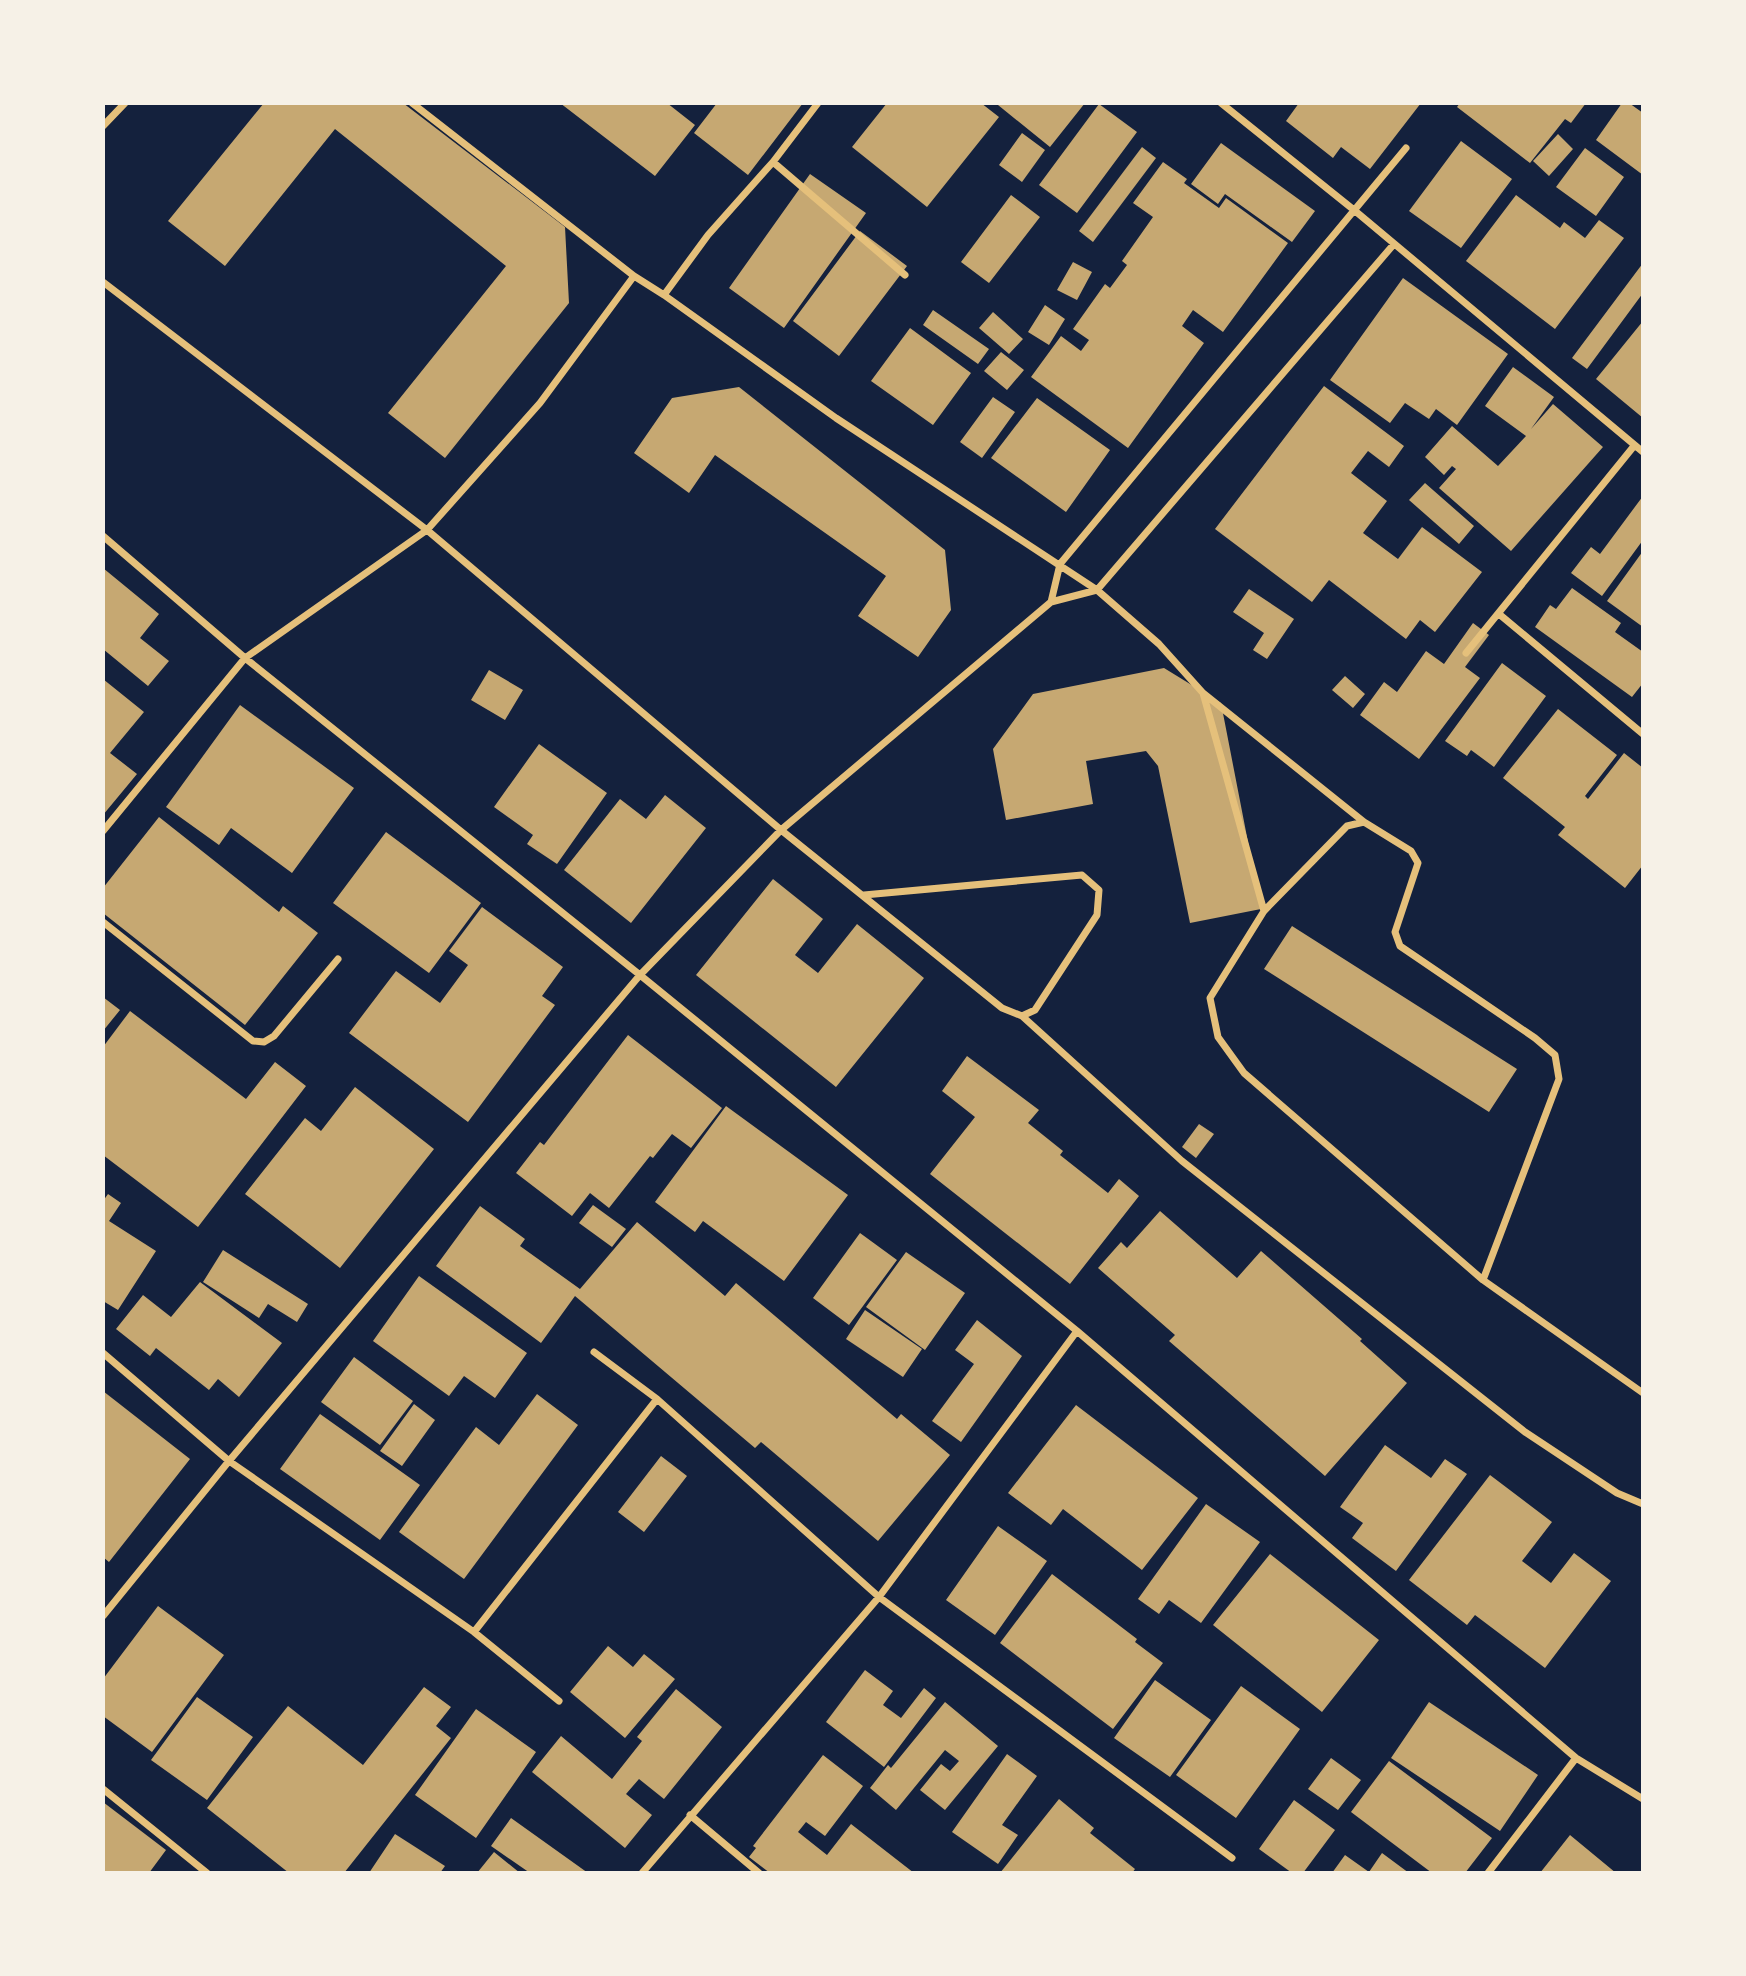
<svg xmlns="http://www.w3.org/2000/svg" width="1746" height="1976" font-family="Lato,sans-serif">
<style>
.building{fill:#c6a872}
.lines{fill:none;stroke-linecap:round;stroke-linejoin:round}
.minor{stroke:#e5c07b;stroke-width:7}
</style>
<rect width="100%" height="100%" fill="#14213d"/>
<path class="building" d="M264,103H403L565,227L569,303L445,458L388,413L506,266L335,129L225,266L168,221Z
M560,103H667L695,125L655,176Z
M717,103H803L748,175L694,133Z
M887,103H981L999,117L927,207L852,147Z
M1000,103H1085L1050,147L998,105Z
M1299,103H1421L1370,169L1341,147L1333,158L1286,121Z
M1460,103H1586L1571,123L1565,119L1530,163L1457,107Z
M1622,103H1629L1643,113V175L1596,140Z
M1099,104L1137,132L1077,213L1039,185Z
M1022,133L1045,150L1022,182L999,165Z
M1558,134L1573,149L1549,176L1533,161Z
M1461,141L1512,179L1461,248L1409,211Z
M1221,143L1315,211L1292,242L1225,194L1218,204L1191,184Z
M1142,147L1156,158L1093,242L1079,231Z
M1585,148L1624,177L1596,216L1556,187Z
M1163,162L1187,179L1184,183L1219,208L1226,198L1288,243L1223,332L1193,310L1182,326L1204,343L1128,448L1031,377L1061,336L1081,351L1089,340L1073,329L1105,284L1110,288L1127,265L1122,261L1153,217L1133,203Z
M810,174L866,213L784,328L729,288Z
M1011,195L1040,217L989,283L961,262Z
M1516,195L1560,228L1564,222L1585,238L1599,220L1624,238L1555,329L1466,261Z
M860,231L907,266L839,356L793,321Z
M1073,262L1092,272L1077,300L1057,290Z
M1643,263V293L1587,369L1572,358Z
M1403,278L1508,354L1457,425L1436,409L1429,419L1405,403L1390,423L1330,380Z
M1045,305L1065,319L1049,345L1028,332Z
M933,310L989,349L978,364L923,325Z
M993,312L1023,339L1009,354L979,328Z
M1643,321V418L1596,379Z
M910,328L971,373L933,425L871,381Z
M1001,352L1024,370L1007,390L984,371Z
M1513,367L1554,397L1531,429L1553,404L1603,447L1511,551L1439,488L1456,469L1452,466L1444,475L1425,457L1452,426L1498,466L1526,436L1485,406Z
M1324,386L1404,446L1389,467L1368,451L1351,473L1387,501L1363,533L1398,559L1422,527L1482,572L1435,632L1420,620L1406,639L1329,580L1312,602L1215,529Z
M739,387L945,550L951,610L918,657L858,616L886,576L715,455L689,493L634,453L672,398Z
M993,397L1015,412L982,458L960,442Z
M1037,398L1110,450L1066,512L991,458Z
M1425,483L1474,526L1459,544L1409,500Z
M1643,496V540L1602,596L1571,573L1591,547L1600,554Z
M1643,551V627L1607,601Z
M103,568L159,614L140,638L169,661L148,686L103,649Z
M1572,588L1621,623L1615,632L1643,652V683L1632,697L1535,627L1550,605L1556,609Z
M1249,589L1294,619L1267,659L1253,650L1264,633L1233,612Z
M1473,623L1489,635L1465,667L1480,678L1419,759L1360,715L1384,682L1397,692L1426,651L1444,664Z
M1502,663L1546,696L1494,767L1471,750L1467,756L1445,741Z
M1164,668L1221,703L1261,909L1190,923L1158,766L1146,751L1086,761L1093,804L1006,820L993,749L1033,694Z
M489,670L523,690L505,720L471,700Z
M1345,676L1365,694L1353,708L1332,690Z
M103,679L144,712L110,753L137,774L103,815Z
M240,705L354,788L292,873L231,828L219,845L166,807Z
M1558,709L1617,755L1585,796L1588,799L1624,753L1643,768V865L1625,888L1558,835L1565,827L1503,778Z
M539,744L607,793L557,864L527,844L533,835L494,807Z
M665,795L706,828L631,923L564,870L620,799L646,819Z
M159,817L279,912L283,906L318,933L245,1025L103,913V888Z
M386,832L481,903L429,973L333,903Z
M773,879L823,919L795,955L818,973L857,924L924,978L836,1087L696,975Z
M482,907L563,967L542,996L555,1005L468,1122L349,1033L396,971L440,1003L468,965L449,951Z
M1292,926L1517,1069L1489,1112L1264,969Z
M103,997L120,1010L103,1031Z
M130,1011L246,1099L275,1062L306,1086L198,1227L103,1155V1047Z
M628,1035L722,1108L691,1148L672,1134L653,1158L650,1156L609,1208L590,1193L572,1216L516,1173L540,1142L544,1145Z
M967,1056L1039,1110L1028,1123L1063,1151L1060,1155L1108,1193L1119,1179L1139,1196L1070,1284L930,1174L975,1117L942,1091Z
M355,1087L434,1149L340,1268L245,1194L305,1118L321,1131Z
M726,1106L848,1195L784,1281L703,1221L695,1232L655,1202Z
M1199,1124L1214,1134L1196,1158L1182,1147Z
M108,1194L121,1203L109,1221L156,1251L118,1310L103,1301V1201Z
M593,1205L626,1229L612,1247L579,1223Z
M480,1206L525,1239L520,1246L580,1289L637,1222L725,1296L736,1283L897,1419L901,1414L950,1455L878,1541L761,1442L755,1448L575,1296L541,1343L436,1266Z
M1160,1211L1237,1278L1261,1251L1362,1339L1360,1341L1407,1383L1325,1476L1169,1341L1175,1335L1098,1268L1121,1242L1127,1248Z
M860,1233L897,1260L849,1325L813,1298Z
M223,1250L308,1304L297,1322L268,1304L259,1318L203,1282Z
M906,1252L965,1293L925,1350L866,1307Z
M419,1276L527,1353L495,1398L464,1376L449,1396L373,1341Z
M200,1282L282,1343L239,1397L218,1379L209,1390L156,1348L150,1356L116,1329L143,1295L171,1317Z
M865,1310L922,1349L903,1377L846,1339Z
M977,1320L1022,1356L961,1442L932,1421L974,1364L955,1350Z
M354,1357L413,1401L380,1445L321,1402Z
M103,1391L190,1459L109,1562L103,1557Z
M537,1394L578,1425L464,1579L399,1532L476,1427L499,1445Z
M414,1404L435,1420L402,1466L380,1451Z
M1076,1405L1198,1498L1142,1570L1063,1509L1051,1525L1008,1493Z
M320,1414L420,1485L380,1540L280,1469Z
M1385,1445L1431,1478L1445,1459L1467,1474L1396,1571L1352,1538L1363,1523L1340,1507Z
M661,1456L687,1476L644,1532L618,1512Z
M1490,1475L1552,1522L1522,1561L1551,1583L1574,1553L1611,1581L1545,1668L1475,1615L1467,1625L1409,1580Z
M1206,1504L1260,1542L1201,1623L1169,1600L1159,1614L1138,1599Z
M998,1526L1047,1561L995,1635L946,1600Z
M1270,1554L1379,1640L1322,1712L1213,1625Z
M1052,1574L1137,1639L1135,1642L1163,1663L1113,1729L1000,1643Z
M158,1606L224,1655L152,1752L103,1716V1679Z
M608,1646L633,1667L644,1654L675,1679L625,1738L570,1692Z
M865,1670L893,1691L883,1705L901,1718L924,1688L936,1698L884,1767L826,1722Z
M1155,1680L1211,1720L1170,1777L1114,1738Z
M1241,1686L1300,1729L1236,1818L1176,1775Z
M424,1687L451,1707L436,1726L451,1738L344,1873H289L207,1808L288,1706L363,1765Z
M676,1689L722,1727L664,1799L639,1779L626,1794L652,1815L625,1848L532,1772L561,1736L612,1779L642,1741L637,1737Z
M197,1697L253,1737L207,1800L151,1760Z
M945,1702L998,1746L945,1810L920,1790L941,1764L950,1771L959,1761L945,1750L896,1810L870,1788L888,1765L891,1768Z
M1429,1702L1538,1775L1500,1831L1391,1758Z
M476,1709L536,1752L476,1838L415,1795Z
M1007,1754L1037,1776L1002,1825L1018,1835L998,1864L952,1832Z
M823,1755L863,1786L825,1836L806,1822L798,1832L827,1855L851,1824L914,1873H770L749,1857L756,1848L753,1846Z
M1331,1758L1361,1780L1338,1810L1308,1789Z
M1389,1761L1492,1838L1465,1873H1432L1351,1812Z
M1059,1799L1094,1828L1090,1833L1135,1869L1132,1873H1000Z
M1294,1800L1335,1830L1303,1873H1292L1259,1849Z
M103,1802L166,1850L149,1873H103Z
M511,1818L588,1873H530L491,1846Z
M395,1834L445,1866L440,1873H369Z
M1570,1835L1616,1873H1540Z
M494,1852L520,1873H477Z
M1382,1853L1409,1873H1332L1345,1855L1369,1872Z"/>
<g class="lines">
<path class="minor" d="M412,103L634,276L664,295
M818,103L773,162L708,235L664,295L836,418L1097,590L1159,644L1203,693L1264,911
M1221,103L1354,210L1643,452
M103,126L125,103
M773,162L905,275
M1394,244L1097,590L1051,602L1060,564L1406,148
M103,282L427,530L781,830L1002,1008L1022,1016L1035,1010L1097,915L1099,890L1082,875L864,895
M103,536L245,658L640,975L1077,1331L1576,1758L1643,1799
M1499,614L1643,734
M1466,653L1634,446
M1203,693L1364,822
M103,831L245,658L427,530L540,403L634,276
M103,922L253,1041L264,1042L274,1036L338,959
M1022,1016L1182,1161L1525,1432L1617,1493L1643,1504
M1483,1280L1559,1079L1555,1055L1535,1038L1400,946L1395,932L1418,863L1411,851L1364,822L1347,826L1264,911L1210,998L1218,1037L1244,1073L1483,1280L1643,1393
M594,1352L657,1399L879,1597L1232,1858
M103,1353L229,1461L474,1632L559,1701
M103,1616L229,1461L640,975L781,830L1051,602
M474,1632L657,1399
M103,1789L207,1873
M690,1815L759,1873
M642,1873L879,1597L1077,1331
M1488,1873L1576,1758"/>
</g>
<rect width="1746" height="1976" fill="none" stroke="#f6f1e7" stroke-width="210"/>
</svg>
